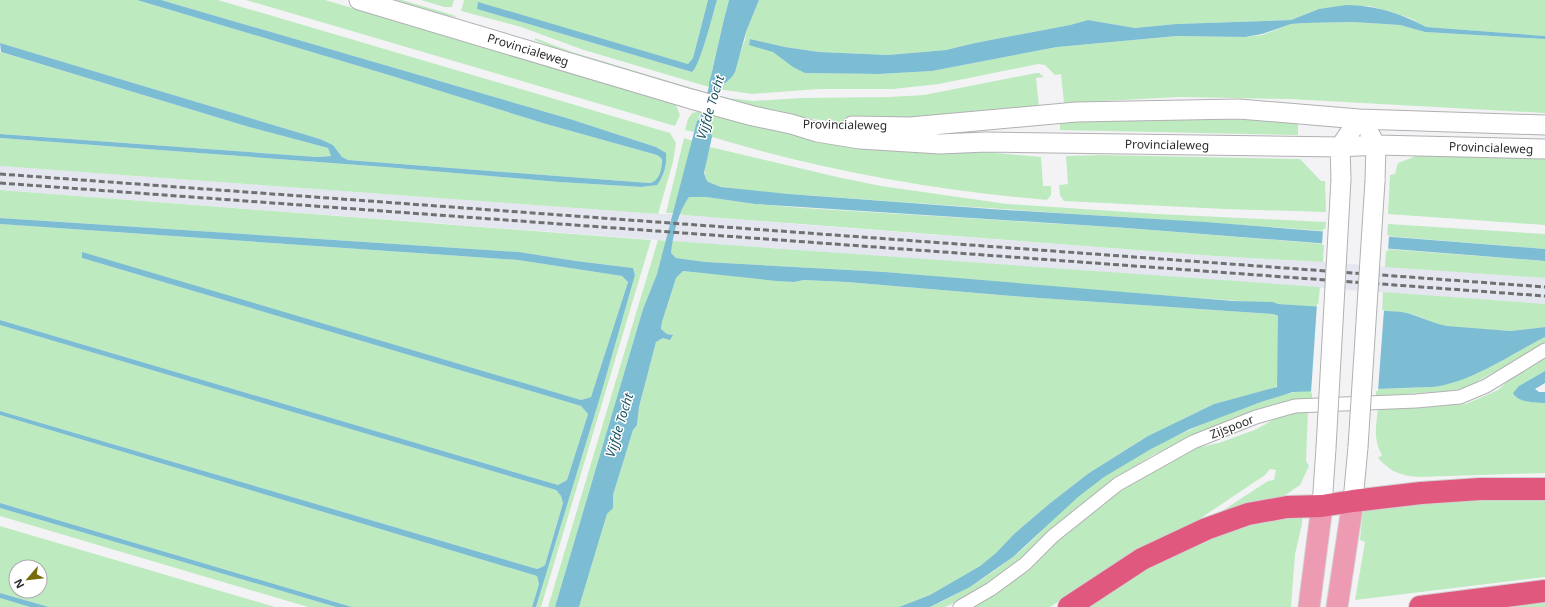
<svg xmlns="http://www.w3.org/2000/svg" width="1545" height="607" font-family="'Noto Sans',sans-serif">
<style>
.built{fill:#e4e7f0}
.green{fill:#beeac0;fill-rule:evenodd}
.water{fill:#7cbdd4}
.pier{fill:#f3f3f5}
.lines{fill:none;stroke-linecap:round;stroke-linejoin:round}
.street-casing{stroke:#b1b1b3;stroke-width:15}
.secondary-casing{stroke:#b1b1b3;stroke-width:21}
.primary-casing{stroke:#d1d1d1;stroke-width:23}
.highway-casing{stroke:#d1d1d1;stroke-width:24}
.street{stroke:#fff;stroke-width:13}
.secondary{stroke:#fff;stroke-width:19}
.primary{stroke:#ed9bb2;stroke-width:21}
.highway{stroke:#e1587e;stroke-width:22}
.rail{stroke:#707072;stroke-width:3;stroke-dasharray:6 3;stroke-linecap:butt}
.secondary-bridge-casing{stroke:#b1b1b3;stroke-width:21;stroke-linecap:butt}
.secondary-bridge{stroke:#fff;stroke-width:19}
.labels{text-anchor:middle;stroke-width:3;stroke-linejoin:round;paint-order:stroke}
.street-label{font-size:12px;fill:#2d2d2e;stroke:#fff}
.water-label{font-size:13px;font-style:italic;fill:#1d5464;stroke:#fff}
</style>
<rect width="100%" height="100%" fill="#f3f3f5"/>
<path class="built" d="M0,166L658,214H680L684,215L807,225L1215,256L1323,262L1545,278V304L672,241L0,190Z"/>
<path class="green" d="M0,0H137L392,76L546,124L657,155L661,158C664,168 660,182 649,183L348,160L342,157L333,145L320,139L0,43Z
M161,0H218L670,133L676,143L673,162L658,214L0,166V138L385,167L559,182L642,187C663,187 668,170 664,152L656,147L570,119Z
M246,0H325L671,102L676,105L680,115L675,126Z
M384,0H402L456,16L455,17L426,12Z
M421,0H454L452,7H444Z
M464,0H708L693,58L688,64L479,3L477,9L692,72L700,56L717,0H729L724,19L711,76L709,82V87L584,50L521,27L461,11Z
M759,0H1545V36L1425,27L1412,19L1392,12L1369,6L1319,9L1291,20L1176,24L1135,28L1088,20L1070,25L975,43L946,50L888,55L819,52L785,47L750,39L749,44L773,51L805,73L879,74L932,71L1057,47L1177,36L1245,37L1262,35L1291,24L1305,23L1353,22L1400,25L1425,32L1545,39V113L1290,99L1179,97L1064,103L1061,74L1055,75L1045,65L1038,64L939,84L893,89H819L752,94L718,89L731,78L745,40L746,32Z
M535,38L572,52L715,95L729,98L753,101L802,98L889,97L924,95L1036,73H1039L1044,77L1036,78L1039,107L870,123L834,122L799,117L719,99L560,51L535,40Z
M0,52L249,127L328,148L331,156L317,157L0,134Z
M702,111L697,121L695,132L685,130L688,119L692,113Z
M710,114L942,148L1041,157L1043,186H1051V195L1047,200C933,190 821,170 712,137L709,119Z
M1175,118L1298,121V135L1060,130V123L1099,119Z
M684,138L693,141L674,213H666Z
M710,147L837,177L881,186L1007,204L1157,214L1326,222L1325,231C1156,218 987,209 818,196C801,195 717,190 707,182C701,176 708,154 710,147Z
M1432,150L1545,155V225L1388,214L1390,175L1395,174L1398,163Z
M1101,155L1300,159L1321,181H1325L1326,212L1225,209L1064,201L1060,195L1059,185L1068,184L1066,156Z
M0,190L651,240L541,607H536L601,394L635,275L633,268L576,261L519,252L0,218Z
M689,197H706L755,204L803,208L1127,228L1324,244L1323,262L1215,256L684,215L680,214L683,205Z
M0,224L518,260L622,276L628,282L591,397L581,400L82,253V258L581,406L588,414L567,480L558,485L0,320Z
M1388,224L1545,234V249L1387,236Z
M658,240L666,241L657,274L643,309L555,607H548Z
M672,241L1320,287L1318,307L1039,286L885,272L706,262L676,258L670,253Z
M1386,249L1545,261V278L1385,267Z
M683,271L793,282L804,280L847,282L1025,297L1273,314L1279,317L1277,385L1275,388L1214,404L1148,436L1089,473L1049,504L1014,534L996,553L980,566L930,595L899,607H579L607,514L613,508V495L633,430L637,425L639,407L656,342L663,338L673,335L667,334L661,329L662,322L676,278Z
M1383,292L1545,304V327L1510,331L1451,327L1440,325L1415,315L1402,312H1382Z
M0,325L556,490L561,496L563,503L545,565L542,567L537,569L0,411Z
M1545,337V344L1467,387L1451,391L1376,396V389C1396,388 1418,389 1437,386C1476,380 1511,354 1545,337Z
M1545,358V371L1519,386V399L1545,403V473L1418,477C1399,475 1391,472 1378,458L1382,455C1373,439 1376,426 1378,409L1466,404L1498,390L1516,373Z
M1312,391V399L1199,434L1153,455L1108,484L1066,517L1020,561L970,596L945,607H930C960,594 987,577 1013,557C1036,539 1055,516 1077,497C1125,458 1182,431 1239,410C1256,404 1274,396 1291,393C1298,391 1305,391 1312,391Z
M1308,410L1306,461L1309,466L1300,485L1284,496L1222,511L1268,481L1274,480L1276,470L1270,469L1265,475L1195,522L1164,536L1130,555L1050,607H973L1006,587L1043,555L1086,514L1125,484L1191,449L1219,443L1257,429L1278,417L1294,411Z
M0,415L537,576L539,584L532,607H352L0,503Z
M1545,498V577L1355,600L1365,542L1360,540L1363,508L1452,500Z
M0,508L336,607H308L0,516Z
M1279,514L1302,517V524L1295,554L1291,607H1084L1182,547Z
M0,526L275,607H49L0,593ZM16,567H40V591H16Z
M0,598L30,607H0Z
M1545,603V607H1502Z"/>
<path class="water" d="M137,0H161L570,119L656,147L666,153C667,165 664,176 657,185L642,187L559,182L385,167L0,138V134L317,157L331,156L328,148L249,127L1,52L0,43L320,139L333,145L342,157L348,160L649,183C659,182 662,170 662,160L661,158L657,155L546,124L392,76Z
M708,0H717C713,13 700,66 692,72L477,9L478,2L688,64L693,58Z
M729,0H759L746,32L735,72L731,78L718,89L709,119L712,137L704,173L706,179L708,182L721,187L789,194L991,209L1205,222L1545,249V261L1127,228L755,204L706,197H689C678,212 673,235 671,253L676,258L706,262L885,272L1233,301L1273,302L1278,304L1402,312C1418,315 1431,323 1447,326L1510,331L1545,327V337C1509,355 1473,382 1432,387L1293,392L1261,402L1190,429L1151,449L1104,477L1078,497L1013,557L970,587L930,607H899L930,595L980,566L996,553L1014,534L1049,504L1089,473L1148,436L1214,404L1277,387L1278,316L1273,314L1025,297L847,282L804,280L794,282L777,281L683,271L676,278L662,322L661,329L667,334L673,335L670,340L663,338L656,342L639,407L637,425L633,430L613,495V508L607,514L579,607H555L643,309L657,274L697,121L700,118L709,87V82L711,76L724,19Z
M1346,5C1377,6 1398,12 1426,27L1545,36V39L1425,32L1400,25L1353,22L1305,23L1291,24L1262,34L1245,37L1177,36L1057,47L932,71L879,74L805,73L793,67L773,52L749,45L750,39L785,47L819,52L888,55L946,50L975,43L1070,25L1088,20L1135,28L1176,24L1291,20L1319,9Z
M0,218L519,252L576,261L633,268L635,275L601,394L536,607H532L539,584L537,576L0,415V411L537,569L542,567L545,565L563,503L561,496L556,490L0,325V320L558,485L567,480L588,414L581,406L82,258V252L581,400L591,397L628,282L622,276L518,260L0,224Z
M1545,371V383L1535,389L1539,392H1545V403C1535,402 1518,403 1513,393L1519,386Z
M0,503L352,607H336L0,508Z
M0,593L49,607H30L0,598Z"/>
<path class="pier" d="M1323,229L1389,235L1388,251L1322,245Z
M1317,304L1384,310L1378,391L1311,393Z"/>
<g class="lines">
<g class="street-casing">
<path id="street" d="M960,607L991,589L1025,564L1053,536L1118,484L1193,442L1256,417L1295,406L1416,401L1460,397L1486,386L1545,350"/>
</g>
<g class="secondary-casing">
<path id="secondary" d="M359,0L691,99L753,116L791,124L817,132L860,139L940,144L986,142L1340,147L1376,145L1545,149
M852,126L910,127L1076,112L1239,109L1359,119L1545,125
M1370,135L1376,145L1375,181
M1341,179L1340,147L1359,119
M1353,501L1358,447
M1322,506L1326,448"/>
</g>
<g class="primary-casing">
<path id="primary" d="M1309,607L1322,506
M1337,607L1353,501"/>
</g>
<g class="highway-casing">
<path id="highway" d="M1069,607L1142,559L1206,529L1248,514L1287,507L1322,506L1353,501L1421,493L1480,489H1545
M1420,607L1545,591"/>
</g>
<use href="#street" class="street"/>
<use href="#secondary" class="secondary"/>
<use href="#primary" class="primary"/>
<use href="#highway" class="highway"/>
<path class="rail" d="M0,174L1545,287
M0,183L1545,296"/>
<g class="secondary-bridge-casing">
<path id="secondary-bridge" d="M1358,447L1375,181
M1326,448L1341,179"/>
</g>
<use href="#secondary-bridge" class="secondary-bridge"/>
</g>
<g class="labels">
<g class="street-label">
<text transform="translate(528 50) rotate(17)" y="4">Provincialeweg</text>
<text transform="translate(845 125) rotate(1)" y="4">Provincialeweg</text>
<text transform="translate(1167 145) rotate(1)" y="4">Provincialeweg</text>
<text transform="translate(1491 148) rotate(2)" y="4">Provincialeweg</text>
<text transform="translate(1232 427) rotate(-21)" y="4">Zijspoor</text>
</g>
<g class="water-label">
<text transform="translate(710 107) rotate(-73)" y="5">Vijfde Tocht</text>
<text transform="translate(619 425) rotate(-73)" y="5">Vijfde Tocht</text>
</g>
</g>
<g transform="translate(28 579) rotate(242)"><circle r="19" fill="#ffffff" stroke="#ababab"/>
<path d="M0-3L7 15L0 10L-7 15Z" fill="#786c06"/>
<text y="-6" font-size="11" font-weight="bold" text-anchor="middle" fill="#2d2d2e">N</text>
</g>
</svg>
